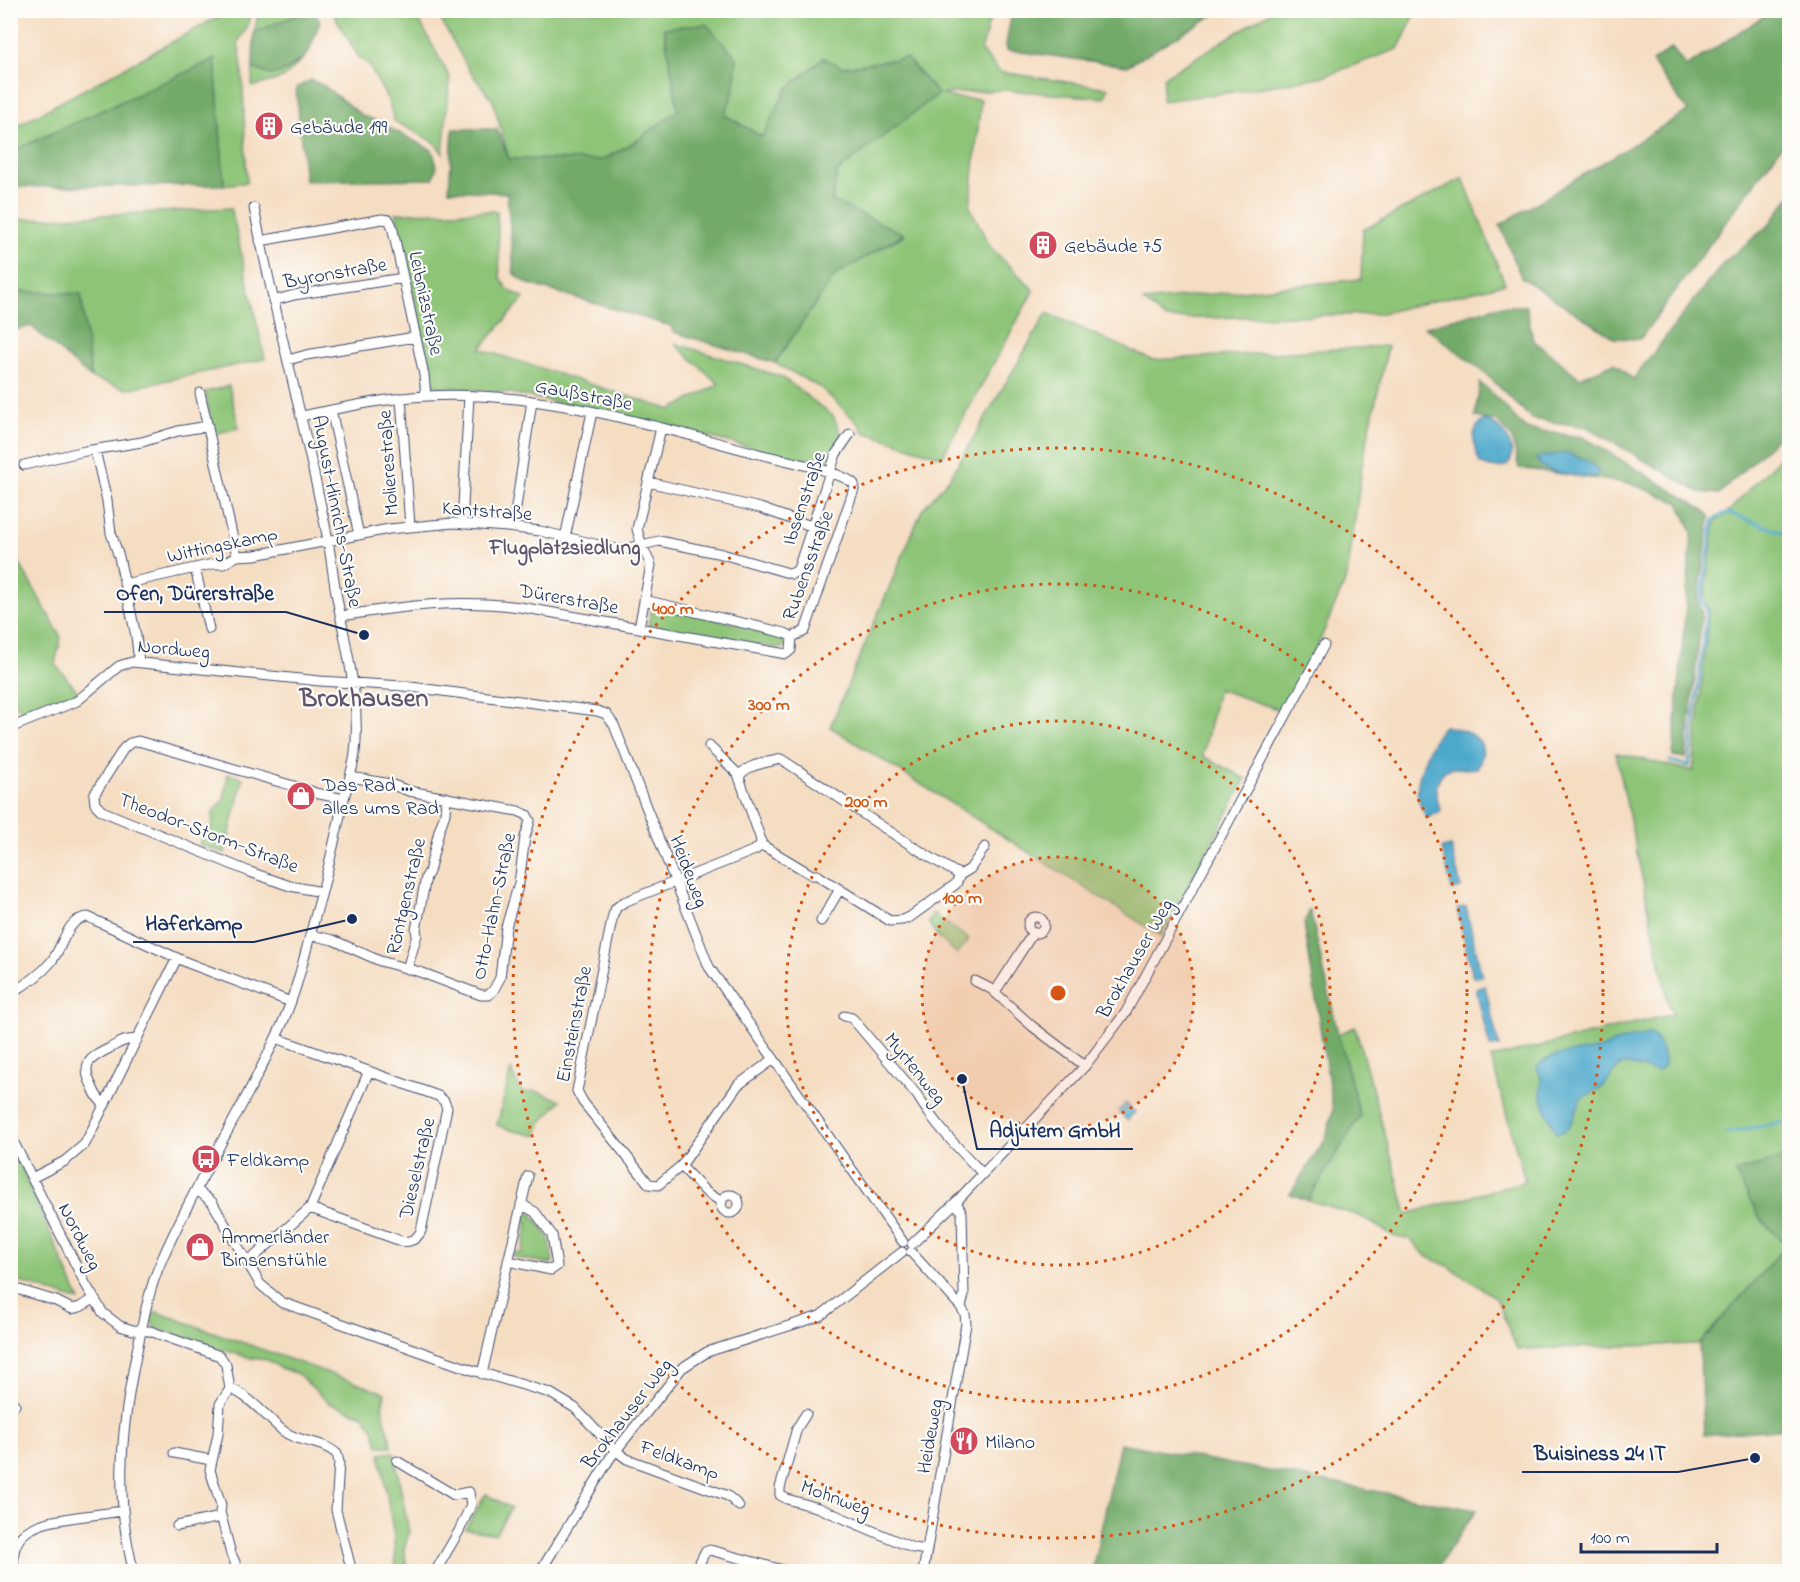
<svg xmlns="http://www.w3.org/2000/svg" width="1800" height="1582" font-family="'Indie Flower',sans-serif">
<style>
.green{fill:#8dc477;stroke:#547a6a;stroke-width:1.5}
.forest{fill:#72aa68;stroke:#466c63;stroke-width:1.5;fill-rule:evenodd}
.water{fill:#4ea9cc;stroke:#346c95;stroke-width:1.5}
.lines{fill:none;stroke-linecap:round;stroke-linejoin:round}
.stream{stroke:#4ea9cc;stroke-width:3}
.minor-casing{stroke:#3c496d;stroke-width:11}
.minor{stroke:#fff;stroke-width:9}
.ring{fill:none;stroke:#d45514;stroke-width:3;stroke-dasharray:3 6}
.labels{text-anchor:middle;stroke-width:4.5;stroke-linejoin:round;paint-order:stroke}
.poi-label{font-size:20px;fill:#1b2f5e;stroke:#fdfcf7;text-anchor:start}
.street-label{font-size:20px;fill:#1b2f5e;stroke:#fdfcf7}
.neighbourhood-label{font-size:21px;font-weight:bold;fill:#5f546e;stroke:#fdfcf7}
.district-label{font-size:26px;font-weight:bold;fill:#5f546e;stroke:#fdfcf7}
.centre{fill:#d45514;stroke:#fdfcf7;stroke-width:3}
.ring-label{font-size:18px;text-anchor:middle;font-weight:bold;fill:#d45514;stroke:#fdfcf7;stroke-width:4.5;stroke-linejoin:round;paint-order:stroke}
.leader{fill:none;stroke:#1b2f5e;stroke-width:2}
.callout-dot{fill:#1b2f5e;stroke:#fdfcf7;stroke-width:2}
.callout-label{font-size:21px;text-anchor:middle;font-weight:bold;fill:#1b2f5e;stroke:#fdfcf7;stroke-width:4.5;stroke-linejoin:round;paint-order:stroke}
</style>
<rect width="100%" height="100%" fill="#fdfcf7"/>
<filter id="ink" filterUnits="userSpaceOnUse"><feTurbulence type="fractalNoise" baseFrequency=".0167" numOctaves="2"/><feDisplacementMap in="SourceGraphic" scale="12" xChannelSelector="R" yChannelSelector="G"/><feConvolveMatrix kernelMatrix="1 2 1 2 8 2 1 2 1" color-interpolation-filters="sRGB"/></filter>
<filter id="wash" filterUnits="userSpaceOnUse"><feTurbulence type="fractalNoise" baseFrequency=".008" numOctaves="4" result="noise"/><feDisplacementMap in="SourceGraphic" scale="24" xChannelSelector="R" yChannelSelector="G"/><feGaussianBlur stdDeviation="1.35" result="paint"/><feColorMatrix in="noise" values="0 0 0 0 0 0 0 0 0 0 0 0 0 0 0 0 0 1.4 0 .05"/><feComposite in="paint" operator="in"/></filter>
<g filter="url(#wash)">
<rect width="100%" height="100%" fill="#f5ddc2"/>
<path class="green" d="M229,11H251L247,28L238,42L242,66L247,182L224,185L215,60L11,152V129Z
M259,11H306L254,33Z
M332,11H414L450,78L443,153L434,142L394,121L389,102L368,64L359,58Z
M436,11H992L981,51L1000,72L1108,88L1105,98L1003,90L941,94L955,98L981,99L970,207L991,248L1034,290L942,457L864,432L858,423L821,388L775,363L834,276L904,235L832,201L837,172L938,94L906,58L843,67L787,89L762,137L725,115L734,89L664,29L678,110L636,141L603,160L509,159L493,101L469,70Z
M1272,11V10L1417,11L1398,49L1325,76L1241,91L1162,101L1164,77Z
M308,54L283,78L252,87L253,68C281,80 286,71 308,54Z
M1463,178L1505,284L1378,314L1166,319L1143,301L1361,279L1363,230Z
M231,208L265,359L127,389L91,378L81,294L11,291V220Z
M497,211L500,277L507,289L524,298L480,349L671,410L719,384L674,343L782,377L833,416L842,436L824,467L659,424L511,393L434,386L396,213Z
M1047,313L1152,360L1388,346L1363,459L1347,577L1318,645L1283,711L1218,689L1203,756L1246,779L1161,936L830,727L922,510L951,476Z
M229,386L239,428L214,434L205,392Z
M1789,448V1156L1736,1173L1761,1220L1787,1245L1699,1344L1517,1349L1496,1298L1448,1266L1427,1257L1410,1239L1395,1237L1362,1217L1308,1200L1360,1116L1338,1034L1355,1027L1407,1214L1525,1181L1491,1058L1673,1014L1669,1006L1616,753L1693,771L1709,610L1704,599L1715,522L1725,515Z
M10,546L61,637L55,664L79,693L23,714L11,697Z
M653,604L784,635C787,641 787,644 782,648H775L648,626Z
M228,774L243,778L225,853L199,845L203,835L212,827L213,813L224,799Z
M933,914L969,939L957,954L937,936L928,922Z
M511,1070L520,1090L525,1092L536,1091L561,1100L542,1122L536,1136L506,1129L497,1125Z
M11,1144L80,1301L11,1279Z
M528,1213L532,1214L549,1238L553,1262L551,1264L516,1258L513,1255L514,1252L522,1253L528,1222L521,1220L522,1215Z
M157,1312L385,1393L382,1407L392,1446H379L372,1427L363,1415L329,1403L298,1374L280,1368L268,1360L251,1358L220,1349L155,1328L151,1321L152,1315Z
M394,1452L409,1533L404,1549L408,1571H396L394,1537L380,1454Z
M486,1494L511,1508L495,1534L465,1529Z"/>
<path class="forest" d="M306,11H313L320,21L308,54L285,71L270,75L253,68L254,33Z
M1012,11V10L1220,11L1127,66L1007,50L1006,45Z
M1772,11H1778L1789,16V136L1640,339L1614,338L1521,277L1500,225L1688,111L1652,62L1672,48L1686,67Z
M706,24L737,58L734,89L725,115L762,137L787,89L823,58L843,67L906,58L938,94L837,172L832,201L904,234L834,276L775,363L673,332L671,326L529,284L514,274L507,193L449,190L453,129H497L509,159L603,160L636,141L678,110L664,28Z
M215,59L224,185L11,187V152Z
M311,80L324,86L363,116L372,119L432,150L437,166L433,179L305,181L296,88Z
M1789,197V426L1719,494L1699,492L1587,427L1532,419L1485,373L1425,327L1499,306H1526L1533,340L1580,378L1614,363L1633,379L1724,262L1769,225Z
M11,291L81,294L91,378L31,326L11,331Z
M1480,383L1490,391L1526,429L1583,437L1703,509L1710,516L1698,602L1702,612L1686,758L1673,756L1692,532L1679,503L1632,484L1519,468L1512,438L1498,422L1475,417ZM1599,470L1596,476L1590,477L1555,471Z
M1310,910L1338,1034L1360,1116L1308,1200L1290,1194L1326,1138L1333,1110L1304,923Z
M1789,1156V1428L1704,1435L1699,1344L1787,1245L1761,1220L1735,1172Z
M1120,1443L1476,1510L1435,1571H1092Z"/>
<path class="water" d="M1484,420C1518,430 1525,484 1480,463C1474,449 1468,430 1484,420Z
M1565,453L1583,459L1599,470L1596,476C1584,478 1551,474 1542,466C1539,464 1538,461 1536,458Z
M1444,726C1469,731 1494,739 1477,768C1465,770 1461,768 1452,768C1440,769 1435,787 1436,797C1437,802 1440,807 1441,811L1427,818C1423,811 1419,804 1418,796C1415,778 1431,738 1444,726Z
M1451,846L1461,888L1452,890L1442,848Z
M1466,907L1482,976L1473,977L1457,909Z
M1485,986L1499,1046L1490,1047L1476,989Z
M1648,1034L1653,1035C1661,1045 1664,1053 1664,1066L1657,1072L1628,1065H1620L1603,1087L1581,1098C1576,1111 1572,1133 1556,1133L1541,1097V1078L1537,1067C1555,1046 1598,1056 1612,1043Z
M1126,1103L1135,1112L1127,1120L1118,1111Z"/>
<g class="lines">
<path class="stream" d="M1670,761L1689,766L1707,610L1701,602L1713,521L1722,514L1729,513L1790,535
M1726,1133L1790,1121"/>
</g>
</g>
<g filter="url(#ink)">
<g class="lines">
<g class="minor-casing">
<path id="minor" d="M260,241L382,219L389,220L392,226L424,375L426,396
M273,301L294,295L403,278
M288,360L306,355L415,337
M200,393L237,556
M401,398L410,526
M331,410L359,535
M301,416C342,408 385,398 427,396C540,390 651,425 759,454C778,459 842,471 854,484V489L805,631L792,637L791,650L786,654L526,608C462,598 404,606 341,616
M95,450L107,501L111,533L119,557L136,636L139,662
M24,465L85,451L142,442L178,431L208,426
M648,482L760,508L811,526
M462,524L469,396
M513,527L532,401
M565,538L592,412
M195,568L209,629
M124,584L213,564H223L237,556L255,555L389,529L453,523L507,527L540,531L620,550L659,541L722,554L792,574L798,569L836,454L850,434
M644,600L785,633L792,637
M639,628L651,565L642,546L637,529L661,428
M10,728L77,701L119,666L132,662L320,681L403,686L597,711L606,714L614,725L709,967L903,1242
M709,746L739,775
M760,845L761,840L739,777C746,764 767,763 781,759C841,798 898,840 960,875
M322,892L290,886L250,872L102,811L95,804L94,795L124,748L130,743L138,741L311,791L315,793L344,799
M1028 925a8 8 0 1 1 16 0a8 8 0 1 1-16 0Z
M821,921L840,889
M311,935L333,940L380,961L420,972L481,995H488L493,991L500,978L506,927L519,883L525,837L530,821L527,815L518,811L409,791L390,784L351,777
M407,969L417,935L416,930L426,877L429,872L439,831L445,814L446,797
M975,981L991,989L1032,1026L1085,1066
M995,992L1033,933
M10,993C26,985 40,975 51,962C63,948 66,918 88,917L188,963L291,1002
M844,1016L852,1018L917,1095C934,1124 959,1149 982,1173
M276,1038L438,1096L444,1101L447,1108L421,1231C417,1239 410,1243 401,1241L310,1208
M774,1059L738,1085L681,1166L658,1185L649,1184L583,1102L577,1091L613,915L616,908L624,902L755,850L762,845L812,875H817L890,921L902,920L910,917L956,884L960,875L970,869L985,847
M105,1105C98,1100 95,1094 92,1086C80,1063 90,1058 110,1048C119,1043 127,1038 137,1040
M10,1135L86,1285L103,1313L120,1326L133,1330L150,1331L220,1356L226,1365L230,1389L220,1404L218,1434L210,1470L221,1505L220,1512L231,1554L235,1562L236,1572
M681,1166L706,1192L722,1202
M32,1178L65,1161L85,1144L177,958
M197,1190L212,1202L260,1284L281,1302L472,1370L550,1393L575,1408L615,1450L627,1459L728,1496L739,1506
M721 1204a9 9 0 1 1 18 0a9 9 0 1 1-18 0Z
M956,1202L962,1213L964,1295L961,1307
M912,1244L956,1202L1085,1066L1126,1012L1324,645
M911,1252L961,1307L965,1314L966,1324L923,1572
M508,1261L551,1270L557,1266L552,1235L535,1212L521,1204
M247,1263L310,1208L369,1071
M10,1287L56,1301L72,1309L80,1307L94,1299
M482,1374L528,1176
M230,1389C245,1392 269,1419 282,1430C297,1443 322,1440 337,1454L339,1462L336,1510L352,1572
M10,1399L15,1405
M806,1414L797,1428L780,1488V1495L787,1499L819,1508L913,1548L927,1550
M174,1453L211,1460
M397,1461L454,1495L469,1492L471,1505L459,1531L435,1572
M177,1526L221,1517
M15,1572C5,1527 44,1522 77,1517C92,1515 108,1513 123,1511
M134,1572C113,1496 122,1421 138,1346C144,1316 150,1285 163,1257C198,1177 248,1102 283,1022C300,982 308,940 320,899C329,867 336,834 343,802C347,785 353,770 355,753C361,701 346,649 337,598C333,577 331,556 327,535C305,425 275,317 254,208
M540,1572L610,1458L682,1368L707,1352L820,1316L902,1252
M695,1572L705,1552L710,1550L790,1572"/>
</g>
<use href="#minor" class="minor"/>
</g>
</g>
<circle cx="1058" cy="993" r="136" fill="#d45514" fill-opacity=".12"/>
<g class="ring">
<circle cx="1058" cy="993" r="136"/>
<circle cx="1058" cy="993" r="272"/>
<circle cx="1058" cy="993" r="409"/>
<circle cx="1058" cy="993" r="545"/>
</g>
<defs>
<g id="building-disc" transform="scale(1.5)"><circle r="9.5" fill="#d1495b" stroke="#fdfcf7"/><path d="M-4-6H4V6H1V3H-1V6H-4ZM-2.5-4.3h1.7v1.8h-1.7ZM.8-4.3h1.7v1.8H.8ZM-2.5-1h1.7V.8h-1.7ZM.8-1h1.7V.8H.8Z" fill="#fff"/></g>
<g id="shop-disc" transform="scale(1.5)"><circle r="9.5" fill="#d1495b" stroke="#fdfcf7"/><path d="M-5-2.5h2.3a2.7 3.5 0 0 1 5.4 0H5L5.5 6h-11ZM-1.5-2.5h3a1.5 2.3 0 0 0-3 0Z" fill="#fff"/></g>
<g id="bus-disc" transform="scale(1.5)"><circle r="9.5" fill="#d1495b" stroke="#fdfcf7"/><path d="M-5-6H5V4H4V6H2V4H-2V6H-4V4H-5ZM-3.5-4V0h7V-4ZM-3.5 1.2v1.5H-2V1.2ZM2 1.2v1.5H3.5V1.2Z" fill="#fff"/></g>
<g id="restaurant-disc" transform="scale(1.5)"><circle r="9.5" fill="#d1495b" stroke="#fdfcf7"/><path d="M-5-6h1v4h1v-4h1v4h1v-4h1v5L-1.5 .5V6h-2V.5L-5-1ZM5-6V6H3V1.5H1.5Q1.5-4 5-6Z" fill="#fff"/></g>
</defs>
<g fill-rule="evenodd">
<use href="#building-disc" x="269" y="126"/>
<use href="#building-disc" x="1043" y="245"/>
<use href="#shop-disc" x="301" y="796"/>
<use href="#bus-disc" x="206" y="1159"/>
<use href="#shop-disc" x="200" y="1247"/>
<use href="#restaurant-disc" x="964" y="1441"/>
</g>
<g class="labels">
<g class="poi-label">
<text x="290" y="133">Gebäude 199</text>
<text x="1064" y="252">Gebäude 75</text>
<text x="322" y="791">Das Rad ...<tspan x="322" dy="23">alles ums Rad</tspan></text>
<text x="227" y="1166">Feldkamp</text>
<text x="221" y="1243">Ammerländer<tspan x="221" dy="23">Binsenstühle</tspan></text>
<text x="985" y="1448">Milano</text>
</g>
<g class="street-label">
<text transform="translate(335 272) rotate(-10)" y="7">Byronstraße</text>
<text transform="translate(427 303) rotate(78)" y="7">Leibnizstraße</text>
<text transform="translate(584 394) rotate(11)" y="7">Gaußstraße</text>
<text transform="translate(387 463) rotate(-94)" y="7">Molierestraße</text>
<text transform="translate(803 498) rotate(-71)" y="7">Ibsenstraße</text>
<text transform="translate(487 510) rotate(4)" y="7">Kantstraße</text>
<text transform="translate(338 511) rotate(79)" y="7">August-Hinrichs-Straße</text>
<text transform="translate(222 544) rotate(-12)" y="7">Wittingskamp</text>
<text transform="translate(807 565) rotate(-70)" y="7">Rubensstraße</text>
<text transform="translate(569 598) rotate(10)" y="7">Dürerstraße</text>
<text transform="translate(174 648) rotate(5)" y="7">Nordweg</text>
<text transform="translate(209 832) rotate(21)" y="7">Theodor-Storm-Straße</text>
<text transform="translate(690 871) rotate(69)" y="7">Heideweg</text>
<text transform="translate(405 896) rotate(-77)" y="7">Röntgenstraße</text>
<text transform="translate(493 906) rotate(-78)" y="7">Otto-Hahn-Straße</text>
<text transform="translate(1134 958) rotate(-60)" y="7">Brokhauser Weg</text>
<text transform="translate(573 1024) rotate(-79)" y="7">Einsteinstraße</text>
<text transform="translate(916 1068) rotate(51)" y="7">Myrtenweg</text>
<text transform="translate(416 1168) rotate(-77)" y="7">Dieselstraße</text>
<text transform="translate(81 1236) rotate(63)" y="7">Nordweg</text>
<text transform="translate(626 1413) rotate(-52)" y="7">Brokhauser Weg</text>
<text transform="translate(929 1436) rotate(-80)" y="7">Heideweg</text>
<text transform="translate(680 1459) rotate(20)" y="7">Feldkamp</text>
<text transform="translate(836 1497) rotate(20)" y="7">Mohnweg</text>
</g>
<g class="neighbourhood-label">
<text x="565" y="554">Flugplatzsiedlung</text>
</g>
<g class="district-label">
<text x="364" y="706">Brokhausen</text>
</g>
</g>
<circle cx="1058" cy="993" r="9" class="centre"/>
<g class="ring-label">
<text x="673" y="614">400 m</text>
<text x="769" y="710">300 m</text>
<text x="866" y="807">200 m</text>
<text x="962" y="903">100 m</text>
</g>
<path class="leader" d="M364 635L286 612H104M352 919L254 942H133M962 1079L977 1149H1133M1755 1458L1678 1472H1522"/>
<g class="callout-dot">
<circle cx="364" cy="635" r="6"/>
<circle cx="352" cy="919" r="6"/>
<circle cx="962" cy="1079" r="6"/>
<circle cx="1755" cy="1458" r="6"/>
</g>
<g class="callout-label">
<text x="195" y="600">Ofen, Dürerstraße</text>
<text x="194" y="930">Haferkamp</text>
<text x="1055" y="1137">Adjutem GmbH</text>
<text x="1600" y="1460">Buisiness 24 IT</text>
</g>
<rect width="1800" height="1582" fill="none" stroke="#fdfcf7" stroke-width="36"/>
<path d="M1581 1543v9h136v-9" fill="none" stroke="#1b2f5e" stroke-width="3"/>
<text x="1590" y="1543" font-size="18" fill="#1b2f5e" stroke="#fdfcf7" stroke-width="4.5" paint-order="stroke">100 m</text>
</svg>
